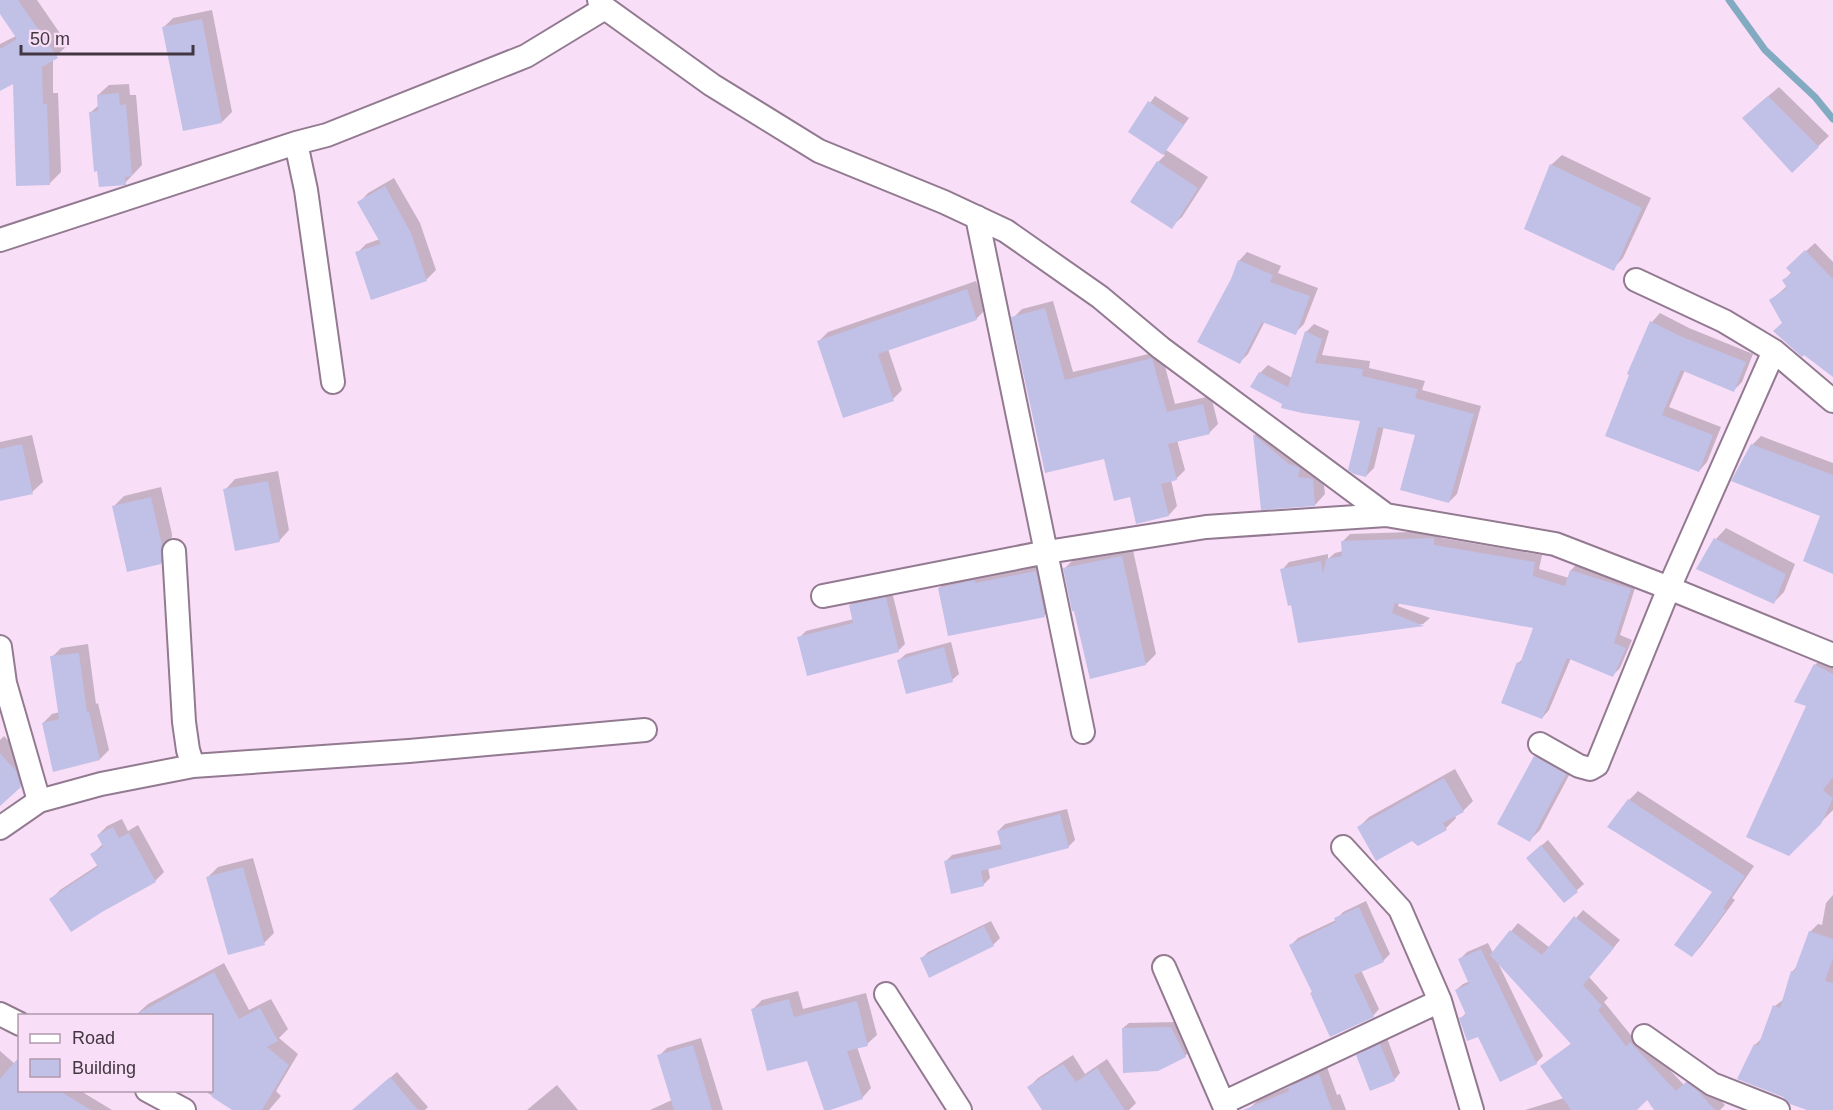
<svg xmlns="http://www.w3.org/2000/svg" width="1833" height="1110" font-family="Arial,sans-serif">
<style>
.shadow{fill:#0003}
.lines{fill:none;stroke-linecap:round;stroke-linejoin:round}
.stream{stroke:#82aac0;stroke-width:7}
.building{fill:#c1c0e7}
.minor-casing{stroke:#927a91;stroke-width:26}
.minor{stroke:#fff;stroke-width:22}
</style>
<rect width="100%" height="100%" fill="#f9def7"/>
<path class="shadow" d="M0,0H37L68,45L53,59V93H58L61,172L49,184L14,81L0,90V44L16,36L0,11Z
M212,10L232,112L222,122L163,28L173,18Z
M129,84L130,95H136L142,165L125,183L91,112L99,105L98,95L109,85Z
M1779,87L1829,136L1792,171L1754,108Z
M1155,96L1189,118L1166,150L1208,177L1182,217L1171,227L1158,162L1165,155L1130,131Z
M1562,155L1651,198L1623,258L1613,269L1551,165Z
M394,178L420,223L436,270L427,279L372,298L357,253L366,244L380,239L359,203L368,193Z
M1815,243L1833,262V375L1783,323L1771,300L1787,286L1784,280L1792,272L1797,259Z
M1247,252L1281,266L1278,273L1318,288L1304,324L1295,333L1265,321L1248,354L1240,362L1232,280L1239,261Z
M976,281L986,309L976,319L888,349L902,390L893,399L819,341L828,332Z
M1053,301L1073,372L1161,351L1175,404L1211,396L1218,424L1209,433L1177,440L1185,470L1176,479L1171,480L1177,506L1169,515L1131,495L1013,318L1022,309Z
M1660,313L1689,328L1753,354L1742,382L1734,390L1685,370L1669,407L1721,427L1707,462L1699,471L1607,435L1652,322Z
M1314,324L1329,331L1322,355L1370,361L1369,368L1425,381L1422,390L1481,406L1457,494L1449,502L1417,434L1384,426L1374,468L1366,476L1362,420L1284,403L1260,373L1268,365L1292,378L1306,332Z
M1264,425L1322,469L1325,494L1315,505L1262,508L1255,434Z
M32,435L43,482L32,492L0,500V442Z
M1761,436L1833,463V573L1822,515L1752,445Z
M278,471L289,530L279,541L225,490L235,479Z
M161,487L172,534L171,553L161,563L114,506L124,496Z
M1726,528L1795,564L1784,592L1774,602L1698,568L1716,539Z
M1440,531L1441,538L1542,555L1539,569L1569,578L1571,570L1578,563L1637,582L1620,635L1632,640L1620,668L1613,675L1571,658L1549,710L1542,718L1518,663L1524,658L1535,626L1399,603L1398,606L1430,618L1423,624L1299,642L1292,603L1282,570L1289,562L1328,554V559L1335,553L1343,551V541L1350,534Z
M1132,546L1156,654L1146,664L1065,568L1075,558Z
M1042,565L1051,609L1045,615L950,634L939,588L946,582L981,574L982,577Z
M892,592L905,644L898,651L799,638L806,631L854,619L850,605L857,599Z
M951,642L959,674L952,680L899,660L906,654Z
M88,644L96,704L98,703L109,750L100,759L43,723L52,714L60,712L52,657L61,648Z
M1827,653L1833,656V810L1789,854L1808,705L1815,665Z
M4,736L26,760L30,776L0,804V740Z
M1546,747L1575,764L1540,830L1530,840L1535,757Z
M1455,769L1473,801L1463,811L1455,815L1456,818L1446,828L1418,845L1412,840L1359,827L1369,817Z
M1638,791L1754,866L1732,898L1735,900L1701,946L1692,956L1714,891L1629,800Z
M1067,809L1075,840L1068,847L988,867L990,878L983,885L945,862L952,855L1002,844L998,831L1005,824Z
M122,819L128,831L138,825L164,872L155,881L51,899L60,890L98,865L92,854L103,844L98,835L107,826Z
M1548,840L1584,884L1564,901L1535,851Z
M253,858L274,933L264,943L208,877L218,867Z
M1833,895V1110H1809L1755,1045L1763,1037L1775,1006L1784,999L1792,972L1798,965L1810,932L1818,924L1822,925L1826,903Z
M1366,901L1390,954L1383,961L1361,970L1379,1009L1373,1016L1291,945L1298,938L1336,920L1343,912Z
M1583,910L1620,940L1589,977L1608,998L1604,1002L1634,1039L1638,1036L1684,1085L1694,1076L1705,1084L1725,1105L1720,1110H1658L1588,1030L1630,1110H1525L1564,1098L1542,1066L1572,1043L1498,963L1543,1056L1536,1063L1479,1035L1461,1018L1466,1013L1456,990L1463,984L1470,981L1460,959L1467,952L1488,943L1493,953L1518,923L1550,948Z
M991,921L1000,938L993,945L922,958L928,952Z
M224,963L249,1010L271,999L288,1029L279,1038L298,1054L276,1091L281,1096L269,1110H235L203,1090H212V1016L137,1014L148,1004Z
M798,991L803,1009L866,993L877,1035L867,1044L857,1047L871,1088L862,1098L826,1110L808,1059L753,1009L762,1000Z
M1176,1022L1191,1050L1185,1056L1123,1028L1129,1023Z
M701,1038L723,1110H650L672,1100L659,1056L667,1048Z
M1387,1038L1400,1073L1394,1080L1358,1056L1365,1049Z
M0,1051L15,1064L20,1090H79L112,1110H0Z
M1073,1055L1085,1074L1107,1059L1136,1103L1129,1110H1043L1029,1087L1038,1078Z
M1327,1067L1337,1095L1340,1094L1346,1110H1251L1250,1108L1258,1100L1291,1086L1297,1080Z
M397,1072L428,1107L425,1110H368V1097Z
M557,1085L578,1110H527Z"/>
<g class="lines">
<path class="stream" d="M1729,0L1765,50L1815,97L1833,119"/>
</g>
<path class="building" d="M0,0H18L58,58L42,67L43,104H47L50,185L16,186L13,84L0,91V49L17,39L0,14Z
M202,19L222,123L183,131L162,27Z
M119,93L120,105L126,104L132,176L125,177L126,185L99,187L97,171L94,172L89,112L98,111L97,95Z
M1768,96L1819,147L1792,173L1742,118Z
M1148,101L1184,125L1163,155L1128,132Z
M1157,161L1198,188L1172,229L1130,202Z
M1550,164L1642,208L1614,271L1524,229Z
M385,186L411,233L427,281L371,300L355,252L381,244L357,202Z
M1805,250L1833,279V377L1804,355L1802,357L1773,331L1782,323L1769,300L1787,288L1782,280L1792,274L1786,268Z
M1238,260L1273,275L1270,282L1310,296L1296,335L1262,322L1240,364L1197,342L1231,279Z
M967,289L977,320L878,354L894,401L843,418L817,341Z
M1045,308L1065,380L1152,358L1167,412L1203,404L1210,434L1168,444L1177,480L1161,484L1169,516L1136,524L1130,497L1114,501L1104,459L1045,473L1011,317Z
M1650,321L1680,336L1746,362L1734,392L1681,370L1662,415L1713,435L1699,472L1605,436L1629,375L1627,374Z
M1305,331L1322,339L1315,363L1363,369L1362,376L1418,389L1415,398L1474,414L1449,503L1400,490L1415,435L1378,427L1366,477L1354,474L1348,470L1360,421L1302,413L1281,408L1282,404L1250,387L1259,372L1288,387Z
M1253,434L1289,464L1300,468L1298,477L1313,479L1315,506L1261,510Z
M22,444L33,494L0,501V449Z
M1751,444L1833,475V574L1803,561L1820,516L1731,481Z
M268,481L280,542L235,551L223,489Z
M151,497L162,545L161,564L127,572L112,506Z
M1434,538V545L1535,562L1533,576L1565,586L1570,570L1631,589L1614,643L1626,648L1613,677L1567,658L1542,719L1501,703L1517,662L1520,664L1533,628L1395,603L1392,613L1424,626L1298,643L1291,605L1288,606L1280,569L1321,561L1323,574L1326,559L1342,556L1341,541Z
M1714,538L1786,574L1774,604L1696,569Z
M1122,556L1146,665L1090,679L1074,611H1072L1063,568Z
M1036,571L1045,617L948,636L938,588L975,580V583Z
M886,597L899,652L807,676L797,637L853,623L849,605Z
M944,647L953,682L906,694L897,660Z
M79,653L87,712H89L100,760L53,772L42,723L59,719L50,656Z
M1814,664L1833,674V777L1823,790L1833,798L1821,824L1789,856L1746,837L1806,706L1794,702Z
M0,753L16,771L21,787L0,806Z
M1534,756L1566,774L1530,842L1497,824Z
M1444,778L1464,812L1443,823L1447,830L1418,846L1412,841L1376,861L1357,827Z
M1628,799L1745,876L1723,908L1726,910L1692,957L1674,945L1712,892L1607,827Z
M1060,814L1069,848L981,871L984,886L951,894L944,861L1002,849L997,831Z
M113,827L119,838L129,833L156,882L102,912L71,932L49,899L98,867L90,854L103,847L97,835Z
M1541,845L1578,892L1564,903L1526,858Z
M243,867L265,945L228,955L206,877Z
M1359,907L1384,962L1354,975L1374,1017L1330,1037L1310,993L1312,992L1289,945L1336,922L1334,918Z
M1574,916L1614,948L1583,985L1602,1006L1598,1010L1626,1046L1630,1042L1676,1091L1686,1082L1698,1091L1715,1110H1654L1647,1100L1637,1110H1571L1540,1066L1571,1044L1490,955L1510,930L1542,955Z
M984,926L994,946L929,978L920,958Z
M1809,931L1833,939V958L1825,981L1833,983V1110H1807L1790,1104L1783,1097L1737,1079L1754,1044L1758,1046L1773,1005L1780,1008L1791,971L1794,972Z
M1481,949L1537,1064L1500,1082L1478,1037L1467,1041L1459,1018L1466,1015L1455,990L1469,984L1458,959Z
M214,972L239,1019L260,1008L278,1041L267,1047L289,1065L262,1110H232L212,1097V1016H133Z
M789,999L794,1017L857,1001L868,1046L847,1051L863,1099L830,1110H824L807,1061L767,1071L751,1009Z
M1171,1027L1186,1057L1158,1071L1123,1073L1122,1028Z
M1380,1044L1395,1081L1370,1091L1356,1055Z
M693,1045L712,1110H674L657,1055Z
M20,1056V1090H58L91,1110H0V1079Z
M1063,1064L1076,1082L1097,1068L1125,1110H1042L1027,1087Z
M1319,1074L1332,1110H1243L1289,1091L1288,1087Z
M390,1077L418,1110H352Z"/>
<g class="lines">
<g class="minor-casing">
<path id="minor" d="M605,8L712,85L819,151L944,202L1006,231L1100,297L1161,348L1386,515
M296,143L327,135L526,56L605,8L599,0
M977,217L1083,732
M0,240L296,143L306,190L333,382
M1636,280L1724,321L1774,351L1833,401
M174,551L184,722L188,750L193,766
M823,596L1047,552L1206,527L1386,515L1555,544L1669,588L1833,655
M0,647L5,683L39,801
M1540,744L1579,766L1590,769L1597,765L1669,588L1774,351
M0,828L39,801L101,784L193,766L409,751L645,730
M1343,847L1400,909L1440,1001L1472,1110
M1164,967L1226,1110
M886,994L960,1110
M0,1014L20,1024
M1644,1036L1712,1084L1778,1110
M147,1090L184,1110
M1223,1103L1440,1001"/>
</g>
<use href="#minor" class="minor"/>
</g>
<rect x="18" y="1014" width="195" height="78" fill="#f9def7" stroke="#b09bae" stroke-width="1.5"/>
<rect x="30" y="1034" width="30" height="9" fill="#ffffff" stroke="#b09bae" stroke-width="1.5"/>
<text x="72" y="1044" font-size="18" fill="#423741">Road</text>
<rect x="30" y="1059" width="30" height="18" fill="#c1c0e7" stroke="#b09bae" stroke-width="1.5"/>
<text x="72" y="1074" font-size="18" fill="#423741">Building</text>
<path d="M21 45v9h172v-9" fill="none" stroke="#423741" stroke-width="3"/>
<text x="30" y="45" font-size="18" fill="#423741" stroke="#f9def7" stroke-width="4.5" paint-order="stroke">50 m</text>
</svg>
